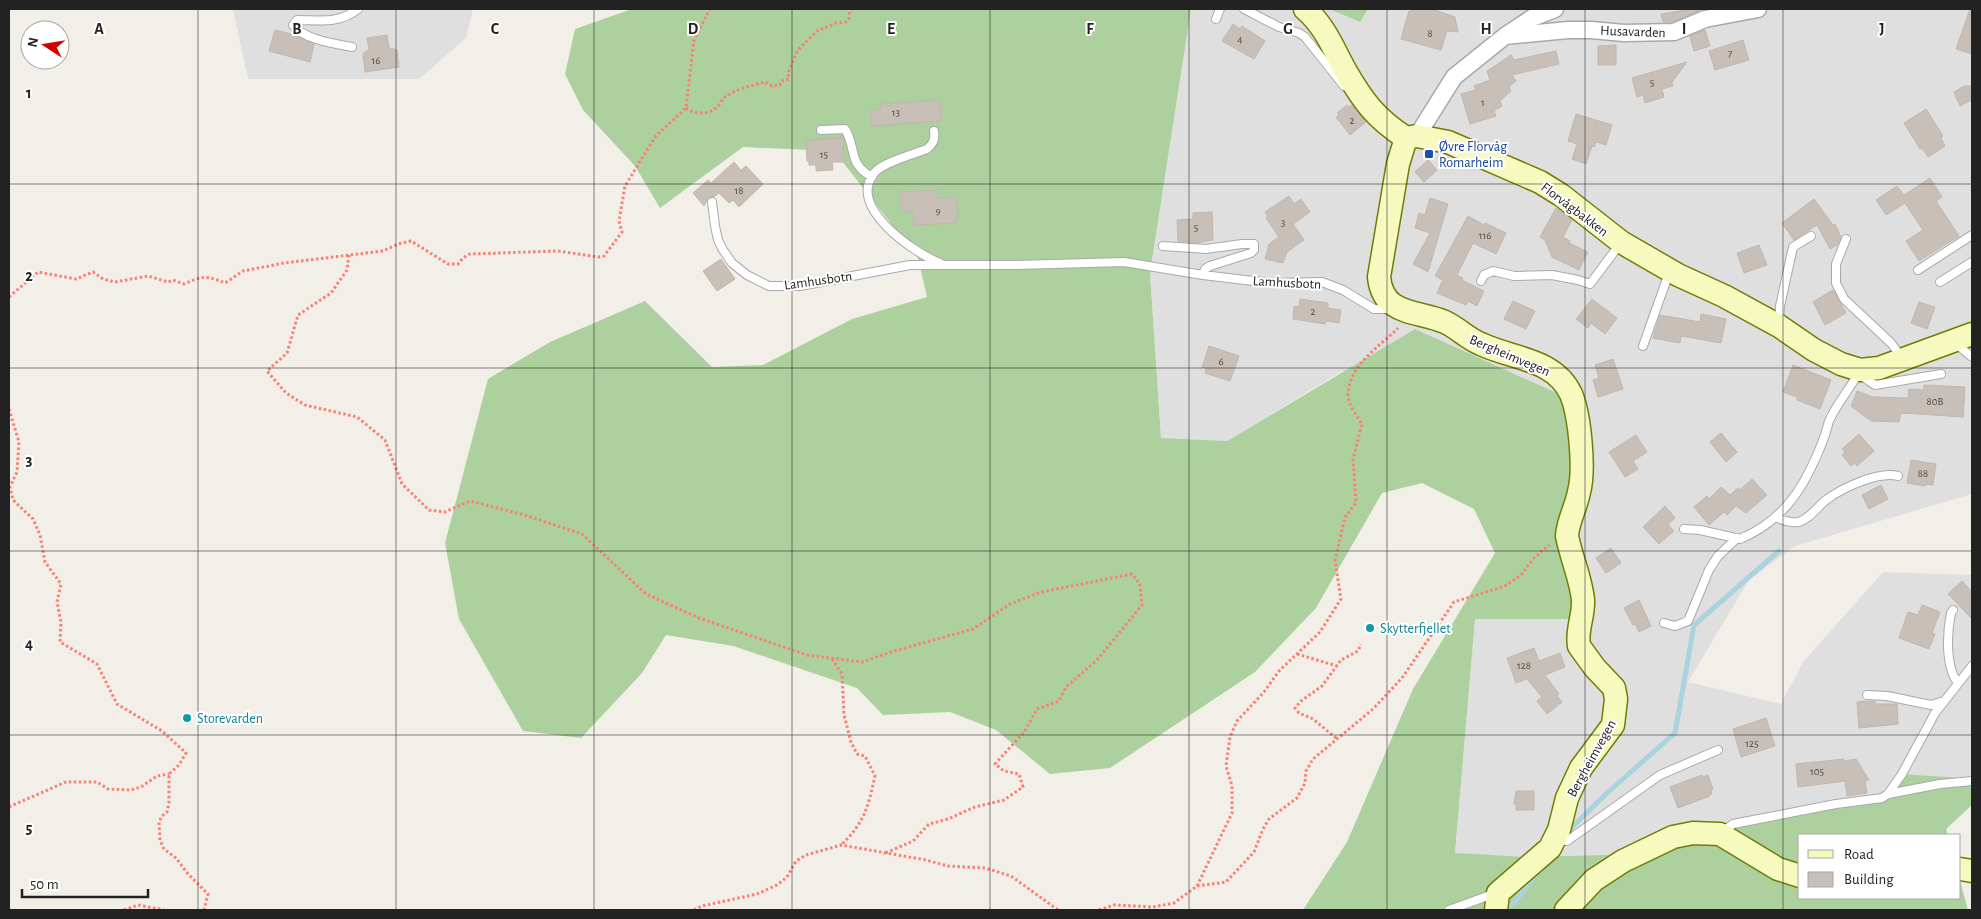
<svg xmlns="http://www.w3.org/2000/svg" width="1981" height="919" font-family="'Alegreya Sans',sans-serif">
<style>
.residential{fill:#e0dfdf}
.forest{fill:#add19e}
.lines{fill:none;stroke-linecap:round;stroke-linejoin:round}
.stream{stroke:#aad3df;stroke-width:5}
.building{fill:#c7bfb8;stroke:#c4b6ab}
.lane-casing{stroke:#a9a9a9;stroke-width:10}
.street-casing{stroke:#a9a9a9;stroke-width:19}
.secondary-casing{stroke:#707d05;stroke-width:25}
.path{stroke:#fa8072;stroke-width:3;stroke-dasharray:2.5 2.5;stroke-linecap:butt}
.lane{stroke:#fff;stroke-width:8}
.street{stroke:#fff;stroke-width:16}
.secondary{stroke:#f7fabf;stroke-width:22}
.grid{fill:none;stroke:#222;stroke-width:1;stroke-opacity:0.55}
.transit-dot{fill:#1a4fb4;stroke:#fff;stroke-width:2}
.culture-dot{fill:#0f9aa8;stroke:#fff;stroke-width:2}
.labels{text-anchor:middle;stroke-width:4;stroke-linejoin:round;paint-order:stroke}
.number-label{font-size:11px;fill:#4b4948}
.street-label{font-size:14px;fill:#222;stroke:#fff}
.transit-label{font-size:14px;fill:#164399;stroke:#fff;text-anchor:start}
.culture-label{font-size:14px;fill:#0d838f;stroke:#fff;text-anchor:start}
.grid-label{font-size:16px;text-anchor:middle;font-weight:bold;fill:#222;stroke:#fff;stroke-width:4;stroke-linejoin:round;paint-order:stroke}
</style>
<rect width="100%" height="100%" fill="#f2efe9"/>
<path class="residential" d="M233,9H473L466,38L419,79H248Z
M1191,9H1329L1360,22L1368,9H1972V494L1795,546L1749,580L1688,682L1781,704L1803,662L1883,572L1972,575V777L1879,801L1638,854L1528,857L1455,854L1475,619H1572L1581,464L1342,371L1227,441L1161,438L1150,273Z"/>
<path class="forest" d="M632,9H1191L1150,273L1161,438L1227,441L1415,329L1561,395L1581,464L1572,619H1475L1455,853L1528,857L1638,854L1764,819L1879,801L1898,774L1964,778L1972,777V805L1946,829L1948,835H1800V898H1960V880L1968,910H1303L1347,842L1413,689L1495,553L1474,509L1422,483L1382,493L1316,608L1255,672L1110,768L1050,774L996,730L950,712L883,715L857,688L733,646L666,635L642,673L581,738L523,731L459,619L445,543L488,379L550,342L645,301L712,367L763,365L852,319L927,297L918,258L834,151L743,147L660,208L635,166L583,110L565,74L575,29Z
M1329,9H1368L1360,22Z"/>
<g class="lines">
<path class="stream" d="M1567,832L1607,793L1675,733L1694,625L1779,551
M1505,910L1514,903L1540,869"/>
</g>
<path class="building" d="M1412,9H1432L1455,17L1458,32L1447,31L1441,50L1401,39L1409,11L1411,12Z
M1692,9H1698L1699,11L1672,22H1663L1661,14Z
M1970,9H1972V54L1956,49Z
M1233,24L1240,29L1242,26L1265,41L1254,59L1222,41Z
M275,30L295,35L314,44L310,62L269,51Z
M1705,30L1710,46L1694,51L1690,36Z
M387,35L389,48L397,50L399,67L365,72L363,54L369,49L367,38Z
M1743,40L1749,60L1715,70L1709,51Z
M1616,45V65H1598V46Z
M1556,51L1559,64L1512,75L1516,81L1509,87L1511,91L1500,101L1502,106L1494,111L1496,116L1470,124L1461,94L1476,90L1474,86L1490,80L1487,71L1511,55L1514,60Z
M1687,62L1672,82L1673,86L1662,89L1664,97L1645,103L1643,95L1637,97L1632,78Z
M1964,86H1972V100L1960,106L1954,92Z
M940,100L941,121L872,126L870,110L881,109V104Z
M1347,105L1349,107L1352,105L1366,122L1350,135L1336,117L1339,115L1337,113Z
M1926,109L1943,136L1941,138L1945,146L1928,157L1922,148L1920,149L1904,123Z
M1576,114L1612,125L1606,145L1596,142L1594,147L1592,146L1586,164L1572,159L1577,144L1568,141Z
M843,138L844,160L843,162H832L833,170L816,171V165H809V161H807L806,140Z
M1428,160L1437,170L1424,182L1415,172Z
M734,162L741,170L746,166L763,184L739,207L733,200L729,203L719,193L714,197L708,198L704,206L693,193L708,180L711,183Z
M1930,178L1942,197L1936,201L1959,236L1919,261L1906,241L1923,230L1905,203L1886,215L1876,200L1897,186L1904,195Z
M936,190V198L956,197L958,219H956V223L914,225L913,211L901,212L900,192Z
M1289,196L1294,204L1301,199L1310,212L1293,224L1304,240L1287,252L1283,263L1265,259L1269,244L1279,237L1266,218L1268,216L1265,212Z
M1430,198L1448,204L1428,272L1413,264L1430,233L1415,228L1419,213L1425,215Z
M1814,199L1833,225L1835,224L1841,237L1837,245L1830,249L1817,225L1794,240L1782,223Z
M1556,208L1572,220L1563,237L1570,241L1569,243L1588,252L1579,270L1552,257L1545,240L1540,237Z
M1212,212L1213,240L1196,243L1178,241L1177,220L1193,219V213Z
M1468,216L1484,225L1485,223L1506,233L1496,254L1473,243L1457,275L1463,278L1462,280L1484,291L1477,306L1468,301L1466,305L1437,293L1443,280L1435,276Z
M1759,245L1767,265L1744,273L1737,253Z
M721,259L735,279L717,291L703,271Z
M1833,290L1846,313L1825,325L1813,302Z
M1300,299L1328,303V308L1341,310L1339,323L1326,321L1325,324L1293,319L1294,306L1299,307Z
M1592,299L1617,318L1605,334L1591,323L1588,328L1576,319Z
M1513,301L1535,311L1526,329L1504,319Z
M1919,302L1935,307L1927,329L1911,323Z
M1701,314L1726,319L1721,343L1681,336L1680,343L1653,338L1660,315L1700,322Z
M1209,346L1239,356L1230,381L1205,373L1206,368L1202,367Z
M1613,359L1623,389L1598,397L1593,380L1599,378L1595,365Z
M1793,365L1831,380L1820,409L1797,400V397L1783,392Z
M1924,385L1965,387L1963,417L1901,413L1899,422L1871,421L1851,406L1857,391L1873,397L1908,398L1909,389L1924,390Z
M1721,433L1737,452L1726,462L1710,442Z
M1859,434L1874,451L1857,466L1855,463L1851,466L1842,455L1845,452L1842,449Z
M1636,435L1647,452L1633,461L1638,469L1625,477L1609,452Z
M1911,460L1936,464L1933,485L1926,484L1925,486L1907,483Z
M1752,479L1767,495L1746,513L1736,506L1727,515L1724,512L1709,525L1694,507L1707,496L1709,499L1721,487L1730,495L1738,488L1740,490Z
M1881,485L1888,499L1869,509L1862,495Z
M1665,506L1675,518L1668,524L1674,531L1659,544L1643,527Z
M1611,548L1621,563L1606,573L1596,558Z
M1962,581L1972,592V619L1948,594Z
M1639,600L1651,626L1639,632L1635,624L1633,625L1624,608Z
M1922,605L1940,612L1932,633L1935,634L1929,649L1899,638L1908,612L1918,615Z
M1534,648L1539,661L1560,653L1565,667L1545,675L1559,694L1557,696L1562,702L1547,714L1537,701L1542,697L1527,679L1516,683L1507,658Z
M1871,701H1875V704H1897L1898,724L1859,728L1857,702Z
M1766,718L1775,746L1741,757L1733,729Z
M1844,759V761L1856,759L1869,780L1865,781L1867,793L1847,796L1845,781L1798,787L1796,764Z
M1702,775L1703,777L1708,775L1713,789L1711,790L1712,794L1709,795L1710,796L1678,808L1670,787Z
M1516,791H1534V810H1516V804H1514Z"/>
<g class="lines">
<g class="lane-casing">
<path id="lane" d="M1244,9L1279,27L1299,33L1305,37L1344,86
M1216,19L1220,9
M352,47C336,44 302,39 293,25L297,20C320,20 339,24 358,9
M821,130L845,129C857,148 847,163 872,177
M934,131C935,139 934,143 927,149C914,154 884,162 875,172C845,206 914,253 940,263
M712,202L715,226L718,240L723,250L732,263L747,275L769,286H800L910,265H1017L1124,262L1203,275L1270,283L1322,282L1343,290L1374,309H1390
M1846,239L1836,264V283L1844,299L1891,343L1902,358
M1163,246L1206,249L1242,244H1254V250L1251,253L1210,266L1205,269L1203,275
M1918,270L1972,235
M1481,281L1484,275L1493,271L1514,276L1552,275L1578,280L1590,284L1620,244
M1940,282L1972,262
M1779,321L1780,306L1793,247L1811,236
M1955,343L1972,357
M1643,346L1669,273
M1860,375L1875,385L1941,374
M1776,517C1782,520 1791,523 1798,522C1810,519 1817,507 1826,500C1842,488 1878,471 1898,476
M1684,529L1700,530L1740,539C1785,520 1805,486 1822,443C1825,436 1827,428 1829,421C1837,403 1850,389 1859,372
M1953,610L1951,613C1947,632 1945,667 1958,683
M1664,623L1675,626L1688,621L1709,570L1718,556L1737,538
M1867,695L1887,696L1931,705L1944,701
M1888,794L1940,784L1972,781
M1721,833L1733,824L1836,804L1882,798L1888,794L1902,774L1935,713L1972,666
M1557,839L1567,841L1660,775L1718,750
M1449,910L1496,893"/>
</g>
<g class="street-casing">
<path id="street" d="M1505,36L1532,18L1555,9
M1417,136L1454,77L1505,36L1568,30H1591L1624,33L1674,32L1705,19L1758,9"/>
</g>
<g class="secondary-casing">
<path id="secondary" d="M1305,9C1325,26 1333,48 1345,70C1363,101 1375,118 1406,138
M1406,138L1398,164L1379,277C1383,316 1416,310 1445,322C1458,328 1468,339 1481,344C1512,359 1554,358 1571,394C1580,416 1585,470 1579,492C1576,508 1568,520 1567,536C1571,557 1581,579 1583,600C1584,616 1576,630 1579,646L1595,668L1614,688L1616,699L1613,725L1581,768L1567,798L1559,830L1550,848L1498,893L1496,910
M1406,138L1417,136L1448,142L1540,182L1561,195L1621,242L1678,275L1724,296L1779,326L1814,350L1841,364L1860,370L1879,368L1972,334
M1960,869L1972,871
M1566,910L1594,880L1623,861L1673,837L1693,833L1720,834L1778,869L1800,876"/>
</g>
<path class="path" d="M686,108C695,115 710,115 718,106C721,103 722,99 725,97C736,89 753,85 765,82L772,86L780,85L781,81L789,79L788,73L797,51L817,31L836,23L846,22L849,18L850,9
M349,255L347,270L331,293L298,315L287,353L267,371L286,393L305,405L357,417L385,440L402,484L429,510L445,512L470,501L521,514L582,534L646,594L699,618L807,655L862,662L894,651L973,629L1010,604L1041,592L1132,574L1140,584L1142,605L1097,660L1066,687L1059,701L1037,709L1025,731L995,764L1004,771L1019,774L1023,787L1004,800L975,807L948,819L929,824L913,841L883,854
M9,297L38,272L76,279L93,272L103,279L115,282L148,276L168,282L173,280L184,284C202,276 206,275 225,283L243,271L284,263L383,251L398,244L411,241L448,264H458L463,258L470,254L558,251L598,257L604,256L622,232L619,221L625,186L655,137L686,108L694,40L710,9
M9,409L19,442L17,472L10,487L13,500L33,519L40,535L45,562L61,584L57,602L61,622L60,642L97,664L117,704L162,731L186,753L179,765L169,774V803L167,812L162,816L159,822L160,840L164,849L176,858L188,874L208,894L204,910
M1297,654L1337,666
M832,659L842,674L844,715L851,742L857,754L865,756L875,776C868,807 865,822 841,845
M1336,738L1313,719L1299,713L1295,708L1301,701L1322,686L1341,660L1358,651L1361,644
M9,807L66,782H97L108,789L131,790L141,787L157,776L169,774
M1197,886L1232,813V786L1226,766L1230,737L1237,721L1264,692L1279,671L1320,632L1341,599L1335,561L1345,517L1356,503L1353,459L1362,424C1357,416 1349,406 1348,396C1347,367 1380,346 1398,328
M124,910L138,905L164,910
M694,910L702,906L757,894L777,885L787,877L796,861L806,855L841,845L926,860L948,866L985,868L1011,876L1058,910
M1099,910L1114,905L1153,907L1174,903L1197,886L1226,882L1254,852L1263,829L1269,819L1297,798L1305,783L1306,771L1313,759L1373,709L1402,678L1454,602L1505,586L1521,575L1533,559L1549,545"/>
<use href="#lane" class="lane"/>
<use href="#street" class="street"/>
<use href="#secondary" class="secondary"/>
</g>
<path class="grid" d="M198,9V910M396,9V910M594,9V910M792,9V910M990,9V910M1189,9V910M1387,9V910M1585,9V910M1783,9V910M9,184H1972M9,368H1972M9,551H1972M9,735H1972"/>
<rect class="transit-dot" x="1424" y="149" width="10" height="10" rx="2.5"/>
<g class="culture-dot">
<circle cx="1370" cy="628" r="5"/>
<circle cx="187" cy="718" r="5"/>
</g>
<g class="labels">
<g class="number-label">
<text x="1430" y="37">8</text>
<text x="1240" y="43">4</text>
<text x="1730" y="57">7</text>
<text x="376" y="64">16</text>
<text x="1652" y="86">5</text>
<text x="1483" y="106">1</text>
<text x="896" y="116">13</text>
<text x="1352" y="124">2</text>
<text x="824" y="158">15</text>
<text x="739" y="194">18</text>
<text x="938" y="214">9</text>
<text x="1283" y="226">3</text>
<text x="1196" y="231">5</text>
<text x="1485" y="239">116</text>
<text x="1313" y="315">2</text>
<text x="1221" y="365">6</text>
<text x="1935" y="405">80B</text>
<text x="1923" y="477">88</text>
<text x="1524" y="669">128</text>
<text x="1752" y="747">125</text>
<text x="1817" y="775">105</text>
</g>
<g class="street-label">
<text transform="translate(1633 31) rotate(2)" y="5">Husavarden</text>
<text transform="translate(1575 209) rotate(37)" y="5">Florvågbakken</text>
<text transform="translate(818 280) rotate(-8)" y="5">Lamhusbotn</text>
<text transform="translate(1287 282) rotate(3)" y="5">Lamhusbotn</text>
<text transform="translate(1510 355) rotate(23)" y="5">Bergheimvegen</text>
<text transform="translate(1591 758) rotate(-61)" y="5">Bergheimvegen</text>
</g>
<g class="transit-label">
<text x="1439" y="151">Øvre Florvåg<tspan x="1439" dy="16">Romarheim</tspan></text>
</g>
<g class="culture-label">
<text x="1380" y="633">Skytterfjellet</text>
<text x="197" y="723">Storevarden</text>
</g>
</g>
<g class="grid-label">
<text x="99" y="34">A</text>
<text x="297" y="34">B</text>
<text x="495" y="34">C</text>
<text x="693" y="34">D</text>
<text x="891" y="34">E</text>
<text x="1090" y="34">F</text>
<text x="1288" y="34">G</text>
<text x="1486" y="34">H</text>
<text x="1684" y="34">I</text>
<text x="1882" y="34">J</text>
<text x="29" y="98">1</text>
<text x="29" y="281">2</text>
<text x="29" y="465">3</text>
<text x="29" y="649">4</text>
<text x="29" y="833">5</text>
</g>
<rect width="1981" height="919" fill="none" stroke="#222222" stroke-width="20"/>
<rect x="1798" y="834" width="162" height="65" fill="#ffffff" stroke="#a7a7a7"/>
<rect x="1808" y="850" width="25" height="8" fill="#f7fabf" stroke="#a7a7a7"/>
<text x="1844" y="859" font-size="15" fill="#222222">Road</text>
<rect x="1808" y="872" width="25" height="15" fill="#c7bfb8" stroke="#a7a7a7"/>
<text x="1844" y="884" font-size="15" fill="#222222">Building</text>
<g transform="translate(45 45) rotate(282)"><circle r="24" fill="#ffffff" stroke="#a7a7a7"/>
<path d="M0-4L9 19L0 12L-9 19Z" fill="#d40000"/>
<text y="-8" font-size="14" font-weight="bold" text-anchor="middle" fill="#222222">N</text>
</g>
<path d="M22 889v8h126v-8" fill="none" stroke="#222222" stroke-width="2.5"/>
<text x="30" y="889" font-size="15" fill="#222222" stroke="#ffffff" stroke-width="4" paint-order="stroke">50 m</text>
</svg>
